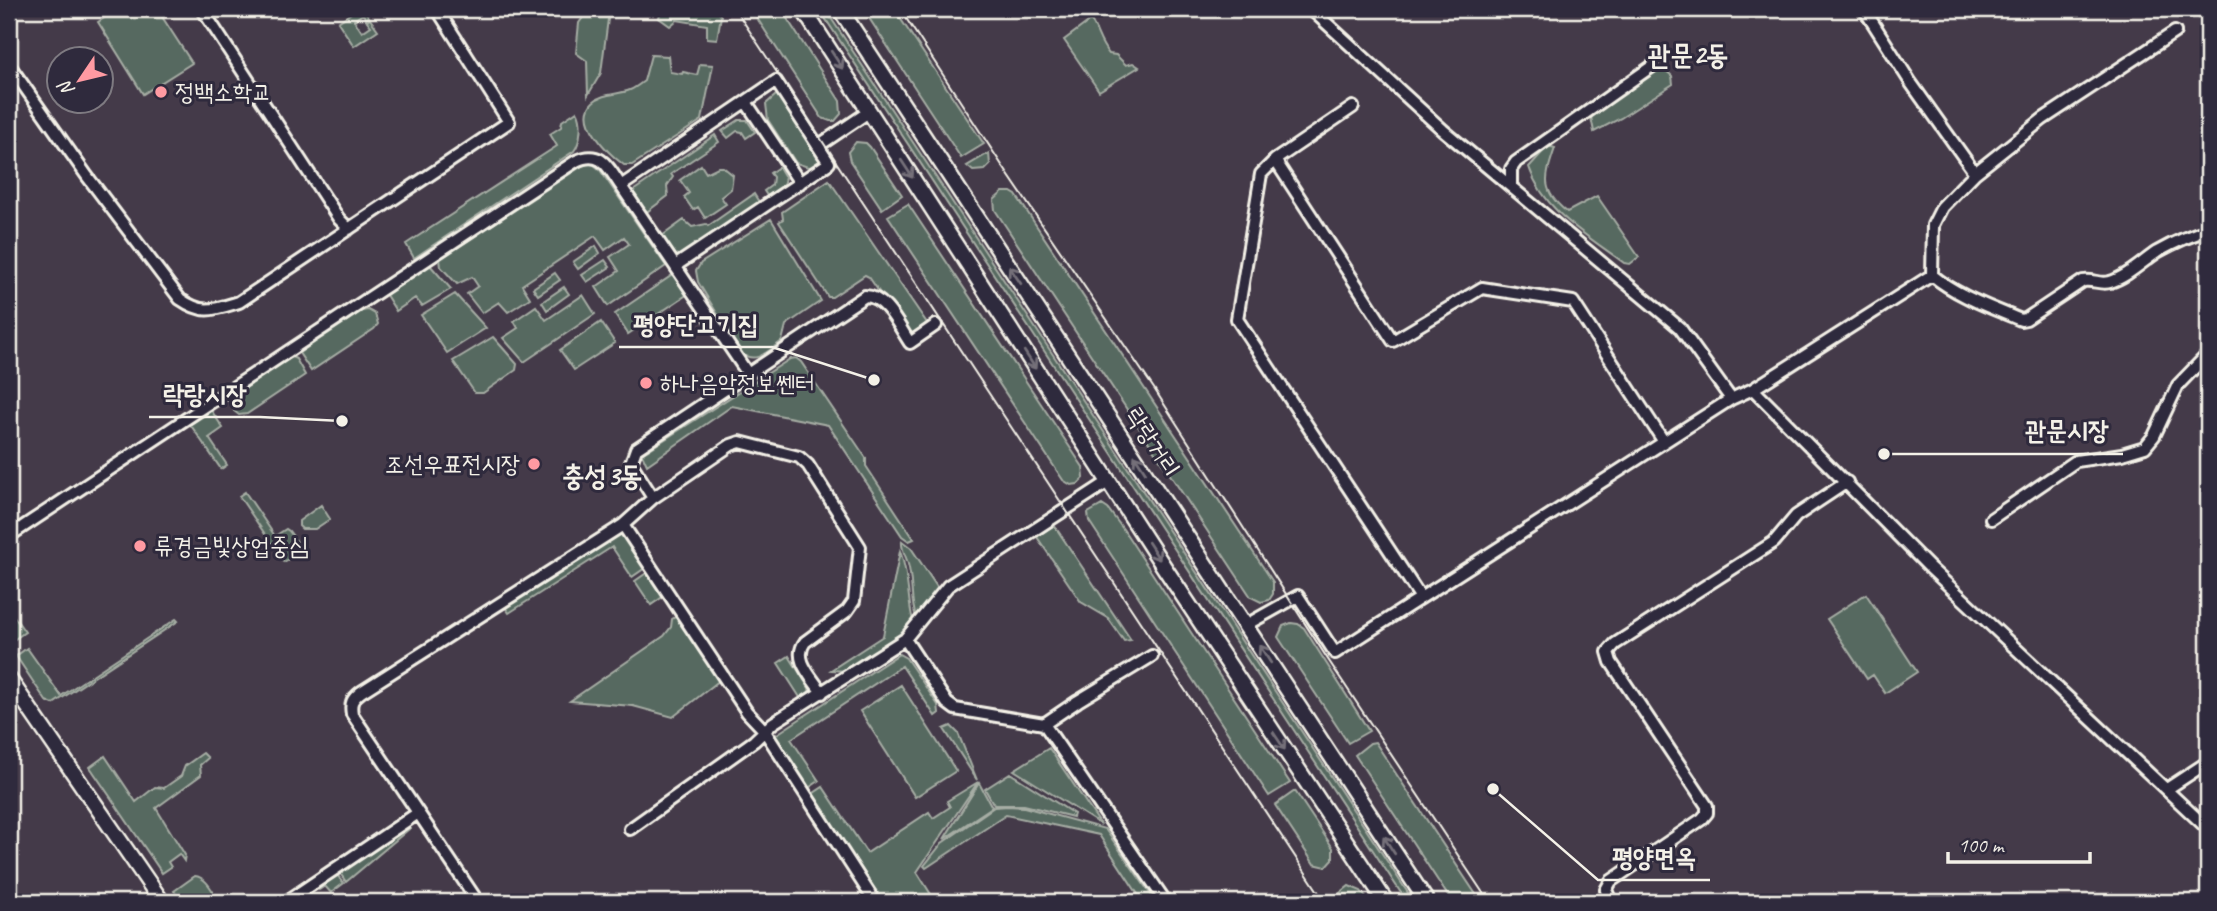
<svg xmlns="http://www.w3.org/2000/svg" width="2217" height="911" font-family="Caveat,'Poor Story',sans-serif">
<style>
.green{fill:#576961;stroke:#a6ada4;stroke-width:2}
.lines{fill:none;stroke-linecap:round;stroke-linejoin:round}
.minor-casing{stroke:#f4f1e8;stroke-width:16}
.major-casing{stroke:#f4f1e8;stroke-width:19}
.minor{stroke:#2f2a3d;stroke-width:10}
.major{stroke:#2f2a3d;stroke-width:14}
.tram{stroke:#f4f1e8;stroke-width:2}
.oneway{stroke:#747079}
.poi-dot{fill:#ff9aa2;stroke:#2f2a3d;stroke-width:2.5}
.labels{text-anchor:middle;stroke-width:6;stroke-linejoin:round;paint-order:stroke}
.poi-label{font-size:24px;fill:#f4f1e8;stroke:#2f2a3d;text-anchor:start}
.street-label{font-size:24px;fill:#f4f1e8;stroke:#2f2a3d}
.quarter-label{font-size:28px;font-weight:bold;fill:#f4f1e8;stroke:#2f2a3d}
.leader{fill:none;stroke:#f4f1e8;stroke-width:2.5}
.callout-dot{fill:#f4f1e8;stroke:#2f2a3d;stroke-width:2.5}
.callout-label{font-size:26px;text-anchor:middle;font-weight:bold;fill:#f4f1e8;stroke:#2f2a3d;stroke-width:6;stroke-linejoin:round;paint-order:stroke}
</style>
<rect width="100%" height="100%" fill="#443a49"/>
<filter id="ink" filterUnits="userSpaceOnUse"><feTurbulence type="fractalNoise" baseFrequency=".0143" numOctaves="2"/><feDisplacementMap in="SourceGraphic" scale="14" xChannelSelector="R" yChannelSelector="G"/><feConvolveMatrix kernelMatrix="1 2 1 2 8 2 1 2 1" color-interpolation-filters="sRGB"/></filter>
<g filter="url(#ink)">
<path class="green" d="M118,9H157L192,63L143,94L98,22Z
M357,9H363L369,17L366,19L363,14L354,20L362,32L371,26L367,21L370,19L378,30L354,46L338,22Z
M589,9H615L608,19L601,73L588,95L587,61L576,53L579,23Z
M661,9H716L721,16L717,39L707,38V25L677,20L670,26L659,18Z
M751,9H781L840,101L841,114L835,121H830L822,118Z
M819,9H825L1414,902H1407Z
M863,9H894L984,144L961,158Z
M1091,20C1098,32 1100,44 1109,54L1116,55L1126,65L1133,63L1139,67L1099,91L1064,40Z
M651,55L668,56L670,72L682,74L683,72L697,75L700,64L713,65L702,120L632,165H624C609,154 574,120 593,102C603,93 618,95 630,90C635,88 640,84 644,81Z
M1663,68L1672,76L1673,84L1621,118L1594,132L1591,117L1603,105Z
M777,94L822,162L811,168L796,163L768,120L766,104Z
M577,111C583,121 581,142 574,151L414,258L406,244L557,146L550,134L561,127L562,121Z
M739,120H747L755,132L746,138L742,132L737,131L728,138L722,131Z
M715,135L719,142L671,174L673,177L667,186L668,196L644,214L630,193Z
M856,142L866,143L870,147L902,195L882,209L850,161L848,152Z
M1548,146L1555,148C1545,178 1540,190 1567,212L1597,196L1639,257L1630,264L1624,263C1588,236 1544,212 1529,167Z
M989,153L990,165L985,170L973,171L967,166Z
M592,163L600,170L666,266L608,306L596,287L619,271L610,257L629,244L624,237L605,250L595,236L522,285L530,298L508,312L499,302L482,313L467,294L478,286L472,277L457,284L441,267L440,259L585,164Z
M701,165L706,173L718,167H723L733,175L731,189L721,197L726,204L705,218L698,207L693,210L684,197L689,193L680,180Z
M779,167L785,177L783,187L768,197L764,191L772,185L773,177L770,173Z
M829,180L927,323L909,336L869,277L865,275L832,297H828L779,222L783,219L782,212Z
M1003,192H1011L1016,195L1273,582V594L1269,600L1261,602L1251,597L995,210L994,200Z
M754,194L759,202L678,258L662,236L684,220L692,227L706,224L708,226Z
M908,204L1083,467L1084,478L1078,484L1071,485L1063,480L888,216Z
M771,219L821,301L786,325L782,341C768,351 756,365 741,353L698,282L696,271L701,263Z
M596,246L600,253L578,269L573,262Z
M605,260L610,267L587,282L582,275Z
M430,265L451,289L422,306L415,298L396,311L386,295Z
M555,273L560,280L538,295L533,288Z
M674,274L688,294L628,334L615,314Z
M564,287L569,294L547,310L542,302Z
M455,294L486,328L447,353L421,315Z
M583,295L595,314L524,362L503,338L518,328L514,321L536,306L546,320Z
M368,310L375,314L378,324L374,329L311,371L299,353L362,311Z
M601,322L615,343L574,370L560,350Z
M493,337L517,364L516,370L483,393H475L453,361Z
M292,357L296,359L305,375L247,414L239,415L234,411L231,397Z
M796,358L801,362L866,458V466L914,539L909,541L902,536L828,425L732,406L647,465L642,454L790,359Z
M211,410L223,428L209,438L227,465L221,469L190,424Z
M245,492L275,536L286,529L289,531L303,550L284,562L239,496Z
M321,505L330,519L315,529H302L299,526V521Z
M1102,505L1108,509L1123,529L1290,783L1269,796L1089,521L1088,513Z
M1054,525L1131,640L1124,641L1108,618L1081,602L1037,537Z
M617,535H622L625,539L645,568L632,577L612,547L509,613L505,607Z
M902,541L911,548L939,590L916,617C910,600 913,581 908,564C906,555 901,550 902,541Z
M900,551C909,574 907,598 913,621L901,636L846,671L831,670L883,636Z
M648,572L664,596L651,605L635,581Z
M1866,594L1917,672L1885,693L1873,675L1867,679L1827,619Z
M13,615L25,632L9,643V619Z
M677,616L720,680L673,717L633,706L570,701L664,636L671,627L672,619Z
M176,619L178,621L53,704L46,701L16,656L27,648L61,696Z
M1291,623L1298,624L1304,628L1369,731L1348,743L1278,637L1283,626Z
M899,654L906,658L938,705L939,713L935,716L902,666L791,739L819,781L807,789L774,736Z
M789,656L809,688L810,694L801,699L778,663Z
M901,685L956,771L915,797L860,711Z
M951,726L958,733L977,780L944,729Z
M1375,742L1481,902H1452L1355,755L1370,743Z
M1049,748L1101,825L1014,770Z
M203,753L208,758L200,765L201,775L156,808L185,855L184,861L179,854L168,862L171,867L162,873L90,767L105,756L136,802L155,787L164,788L181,776L185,766Z
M1010,773L1074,814L1073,817L1024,805H994L985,789Z
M978,782L917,872L932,896L923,902H884L811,795L823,787L867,853L929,812L933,818L950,807L947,801Z
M979,783L992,807L944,839Z
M1295,791L1333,848V859L1326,867L1314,864L1275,805Z
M1008,806L1024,807L1105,829L1156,902H1143L1099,835L1006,815L926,868L924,866L942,843L994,807Z
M406,829H409L346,882L340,873Z
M337,875L344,883L331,893L325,886L319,890L317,888Z
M195,876C207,877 213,893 220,902H182L174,891Z
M1349,886L1361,891L1369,902H1340V893Z"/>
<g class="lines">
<g class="minor-casing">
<path id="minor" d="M202,9L339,219L349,229
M1311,9L1443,130L1680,328L1731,399
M1864,9L1911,83L1975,173
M9,68L12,69L87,176L180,299C203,315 213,310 239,302L509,122L437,9
M746,102L800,183
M1353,107L1275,160L1261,174L1237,319L1421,598
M818,146L870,111
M1275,160L1393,341L1482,288L1573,302L1664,442
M621,186L748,374L865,296C886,296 899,327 910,343L936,325
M1511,187V169L1516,162L1651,67
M1932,275C1957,296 1990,307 2021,320L2026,319L2083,281C2093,279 2101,285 2110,282C2127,277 2142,262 2157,252C2173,243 2190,235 2208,230
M748,374L636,449L631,463L653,498L623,525L747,712L764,730L875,902
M1753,389L1930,568L2208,829
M653,498L731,445L740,442L799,457L808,465L860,547L854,601L847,611L805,642C792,659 812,677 822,693
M1991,519L2076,461L2122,454L2145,447L2154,436L2178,385L2208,354
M9,536L576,161C601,149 608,167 621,186L776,81L829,163L675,266
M1246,625L1298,596L1335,653L1664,442L1731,399L1753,389L1932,275L1933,225L1942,207L1975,173L2043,119L2175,32
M905,639L947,703L955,709L1044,724L1166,902
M1044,724L1078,701L1152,656
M2167,789L2208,762
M630,829L754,741L773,723L905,639L948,586L1108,482
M286,902L418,813
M478,902L352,714C350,703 352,699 361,692L623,525
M1611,902L1606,890L1611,881L1702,819L1707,813V806L1611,662L1608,652L1615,644L1774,542L1796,516L1847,482"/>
</g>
<g class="major-casing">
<path id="major" d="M803,9L1164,567L1386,902
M840,9L1427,902
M9,679L162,902"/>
</g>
<use href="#minor" class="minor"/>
<use href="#major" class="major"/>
<path class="tram" d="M735,9L1325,902
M900,9L1009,176L1155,390L1327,658L1489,902"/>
</g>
<defs><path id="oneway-shaft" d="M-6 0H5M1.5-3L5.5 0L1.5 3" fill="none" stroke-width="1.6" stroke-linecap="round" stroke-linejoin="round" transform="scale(1.75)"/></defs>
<g class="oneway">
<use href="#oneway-shaft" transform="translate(837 60) rotate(57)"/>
<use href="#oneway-shaft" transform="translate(907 169) rotate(57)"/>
<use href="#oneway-shaft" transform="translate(1015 275) rotate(-124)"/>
<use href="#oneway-shaft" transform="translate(1030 360) rotate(57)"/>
<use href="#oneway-shaft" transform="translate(1140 464) rotate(-123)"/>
<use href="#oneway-shaft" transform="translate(1154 551) rotate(57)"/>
<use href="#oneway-shaft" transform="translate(1265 654) rotate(-123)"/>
<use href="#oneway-shaft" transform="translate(1279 741) rotate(56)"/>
<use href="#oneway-shaft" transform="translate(1389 845) rotate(-123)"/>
</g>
</g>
<g class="poi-dot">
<circle cx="161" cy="92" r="7"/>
<circle cx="646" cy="383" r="7"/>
<circle cx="534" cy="464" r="7"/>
<circle cx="140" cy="546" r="7"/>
</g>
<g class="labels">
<g class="poi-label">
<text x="175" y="100">정백소학교</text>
<text x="660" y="391">하나음악정보쎈터</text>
<text x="520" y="472" text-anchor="end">조선우표전시장</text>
<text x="154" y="554">류경금빛상업중심</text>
</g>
<g class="street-label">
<text transform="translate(1153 442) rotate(57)" y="8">락랑거리</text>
</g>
<g class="quarter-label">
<text x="1688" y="64">관문2동</text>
<text x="602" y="485">충성3동</text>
</g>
</g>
<path class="leader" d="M874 380L772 347H619M342 421L260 417H149M1884 454L2011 454H2123M1493 789L1598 880H1710"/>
<g class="callout-dot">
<circle cx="874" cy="380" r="7"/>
<circle cx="342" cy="421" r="7"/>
<circle cx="1884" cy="454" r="7"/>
<circle cx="1493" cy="789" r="7"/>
</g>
<g class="callout-label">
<text x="696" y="333">평양단고기집</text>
<text x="205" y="403">락랑시장</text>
<text x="2067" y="439">관문시장</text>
<text x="1654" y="866">평양면옥</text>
</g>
<rect width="2217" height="911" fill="none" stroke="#2f2a3d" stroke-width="35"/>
<rect x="18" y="18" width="2182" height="876" fill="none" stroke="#f4f1e8" stroke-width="2.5" filter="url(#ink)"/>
<g transform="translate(80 80) rotate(235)"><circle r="33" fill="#2f2a3d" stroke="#7e7a81" stroke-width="2"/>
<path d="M0-5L12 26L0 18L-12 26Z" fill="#ff9aa2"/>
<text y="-10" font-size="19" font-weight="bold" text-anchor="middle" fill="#f4f1e8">N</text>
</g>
<path d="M1948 852v10h142v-10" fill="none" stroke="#f4f1e8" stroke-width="3.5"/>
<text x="1958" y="852" font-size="21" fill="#f4f1e8" stroke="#2f2a3d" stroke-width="5" paint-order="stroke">100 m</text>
</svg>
